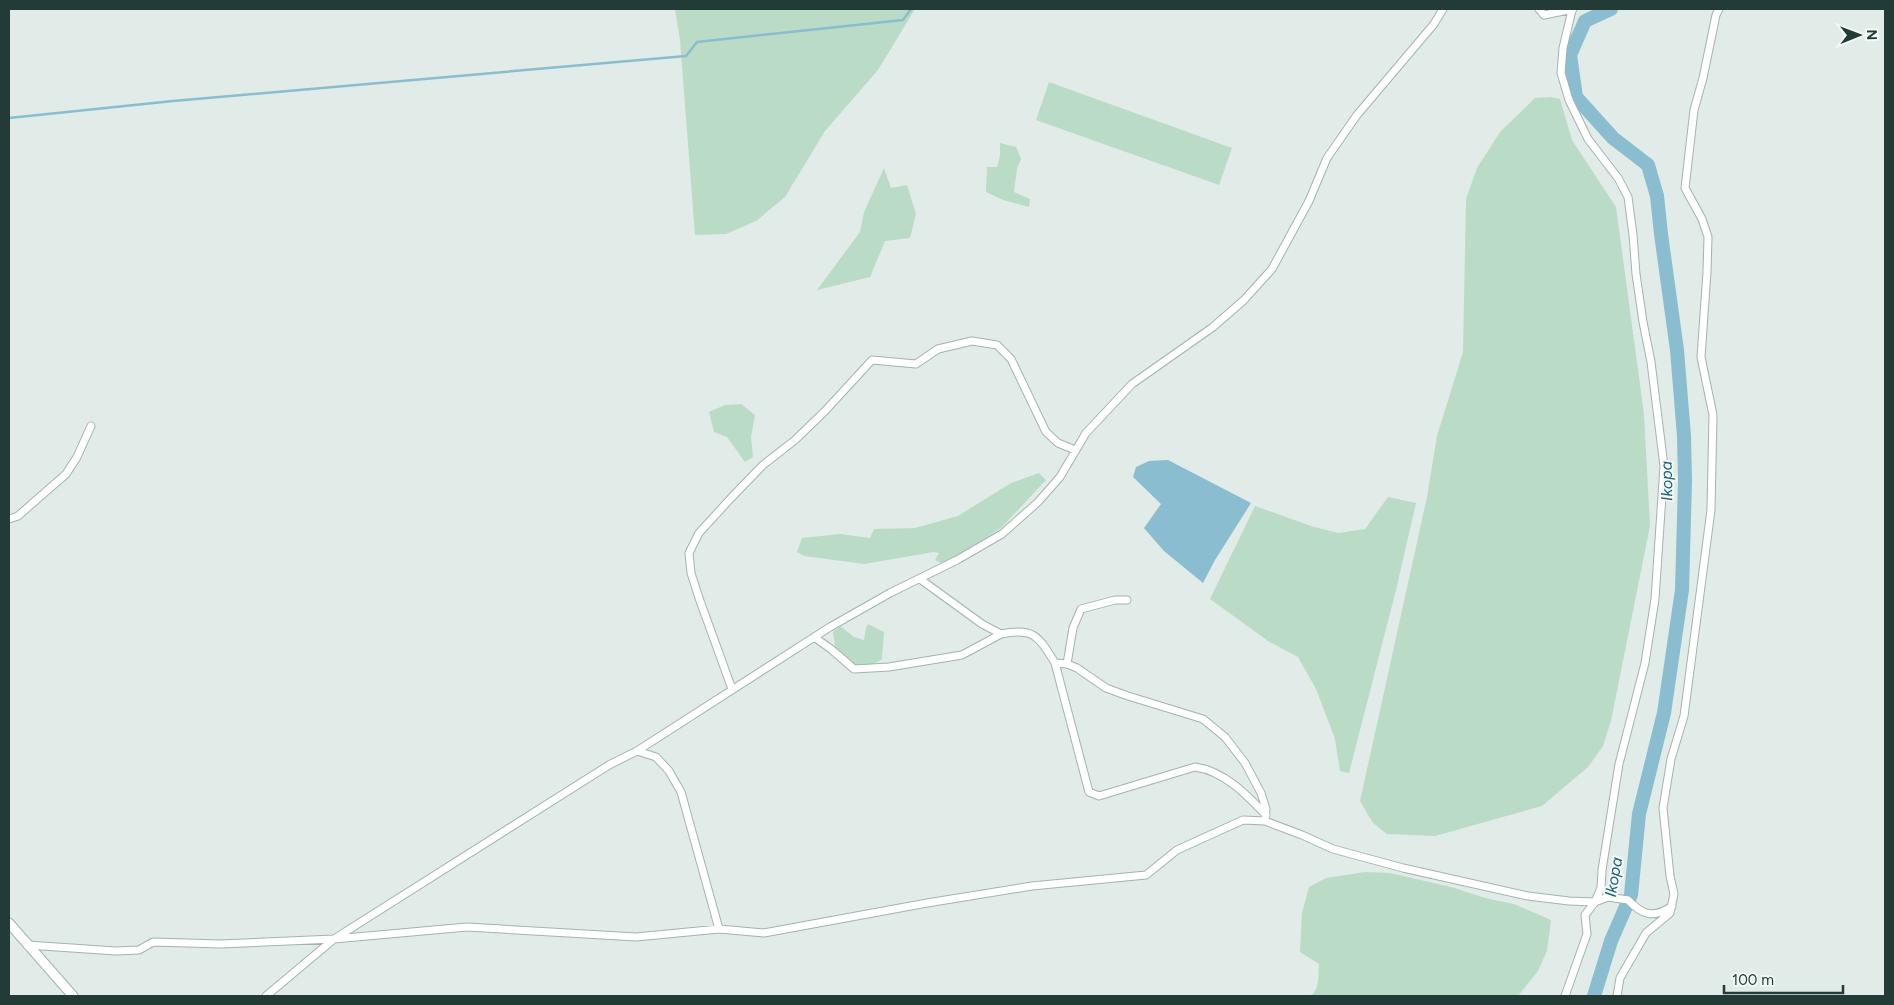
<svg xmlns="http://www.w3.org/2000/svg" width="1894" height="1005" font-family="Figtree,sans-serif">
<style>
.green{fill:#badcc7}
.water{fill:#8abdcf}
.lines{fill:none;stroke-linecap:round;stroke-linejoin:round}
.stream{stroke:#8abdcf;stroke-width:2.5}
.river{stroke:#8abdcf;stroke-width:14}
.minor-casing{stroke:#a4b3af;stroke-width:9}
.tertiary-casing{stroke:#a4b3af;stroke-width:11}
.minor{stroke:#fff;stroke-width:7}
.tertiary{stroke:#fff;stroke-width:9}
.labels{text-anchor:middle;stroke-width:4;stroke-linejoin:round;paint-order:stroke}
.water-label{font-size:16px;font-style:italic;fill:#1d5d76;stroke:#f1f8f5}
</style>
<rect width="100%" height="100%" fill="#e1ebe8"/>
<path class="green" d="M675,9H915L878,70L825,131L785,197L756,221L726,234L695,235L680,40Z
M1049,82L1232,148L1219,185L1036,120Z
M1551,97L1560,99L1572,140L1616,207L1644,414L1650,526L1611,721L1603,746L1588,767L1542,806L1435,836L1387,834L1373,823L1360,801L1427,497L1437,436L1463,352L1466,199L1477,168L1500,132L1535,98Z
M1000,143L1016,147L1021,159L1017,169L1014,192L1030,199L1029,207L1003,200L986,192L987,167H997L1000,155Z
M884,168L891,188L907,185L916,214L910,238L885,241L870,277L817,290L860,232L864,212Z
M741,404L755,415L751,437L753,457L745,462L727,437L714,432L709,412L725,405Z
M1039,473L1046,480L1001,528L961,554L943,564L935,560L939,553L934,552L864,564L804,556L797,552L802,538L840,534L870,538L874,529L915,528L958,516L1011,483Z
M1388,497L1416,503L1396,590L1349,773L1340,771L1335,739L1316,689L1298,657L1268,641L1210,599L1255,506L1311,526L1338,533L1365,529Z
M868,624L884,632L882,659C862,672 853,665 836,652L833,632L840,626L854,637L864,640L866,628Z
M1365,872L1390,873L1451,887L1489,899L1514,904L1551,920L1547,951L1538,971L1518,996H1309C1320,992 1318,975 1319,964L1300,952L1302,913L1309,887L1326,878Z"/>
<path class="water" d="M1168,460L1251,503L1215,560L1203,583L1164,551L1144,528L1161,504L1133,477L1136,467L1149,461Z"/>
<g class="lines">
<path class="stream" d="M9,118L173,101L686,56L697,42L903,20L911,9"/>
<path class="river" d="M1594,996L1611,941L1631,895L1639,814L1664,713L1682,590L1685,481L1684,436L1677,350L1661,234L1657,196L1648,165L1613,138L1576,97L1570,55L1585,21L1611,9"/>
<g class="minor-casing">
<path id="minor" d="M1539,9L1544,15L1573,9
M9,519L18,516L66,474L77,457L91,426
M920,579L982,624L1001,634C1034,627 1039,637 1055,663L1067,664L1077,668L1106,688L1128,696L1203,719L1225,737L1245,763L1261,793L1266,809L1265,821
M814,637L831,649L854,669L889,667L962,655L1001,634
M1055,663L1089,792L1099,796L1195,767C1224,771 1246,794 1266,815
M1067,664L1073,628L1081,609L1115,600H1127
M732,689L699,598L691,573L689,553L699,533L731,498L763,465L795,440L825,411L872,360L916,364L938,349L972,341L997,345L1011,359L1046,432L1058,443L1075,450
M637,751L656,757L669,771L681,792L719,929
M27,945L116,951L139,950L153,942L221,944L334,939L609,765L637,751L830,627L890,593L957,560L1002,534L1038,502L1060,477L1086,433L1132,384L1213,327L1244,300L1272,269L1309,201L1327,158L1357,115L1434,24L1443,9
M266,996L334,939L467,927L636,937L719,929L764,933L927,903L1032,886L1146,875L1177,850L1243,820L1265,821L1302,835L1333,849L1403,868L1528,896L1569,901L1595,902L1608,897L1628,900C1642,915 1654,919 1672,906
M1565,996L1587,934L1585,915L1595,902L1601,888L1602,870L1619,764L1645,663L1655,599L1664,466L1651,362L1643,322L1636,274L1633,235L1628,197L1618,178L1588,139L1569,100L1561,73L1563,48L1572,10
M1617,996L1620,978L1646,933L1670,913L1674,894L1670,876L1663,808L1671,759L1684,716L1711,510L1713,415L1701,357L1707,272L1708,237L1702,219L1685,188L1694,110L1703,78L1716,15L1719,9"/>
</g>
<g class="tertiary-casing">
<path id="tertiary" d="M9,923L73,996"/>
</g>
<use href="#minor" class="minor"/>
<use href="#tertiary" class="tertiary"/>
</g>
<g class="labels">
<g class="water-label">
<text transform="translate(1666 481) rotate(-91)" y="6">Ikopa</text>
<text transform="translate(1613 877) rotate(-80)" y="6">Ikopa</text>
</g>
</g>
<rect width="1894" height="1005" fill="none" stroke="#223b37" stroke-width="20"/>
<g transform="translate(1859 35) rotate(89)" stroke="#f1f8f5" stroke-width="4" paint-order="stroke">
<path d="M0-4L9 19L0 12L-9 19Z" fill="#223b37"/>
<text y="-8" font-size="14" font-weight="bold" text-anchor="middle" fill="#223b37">N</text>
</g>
<path d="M1724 985v8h119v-8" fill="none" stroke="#223b37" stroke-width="2.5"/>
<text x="1732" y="985" font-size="15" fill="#223b37" stroke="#f1f8f5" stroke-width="4" paint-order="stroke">100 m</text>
</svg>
